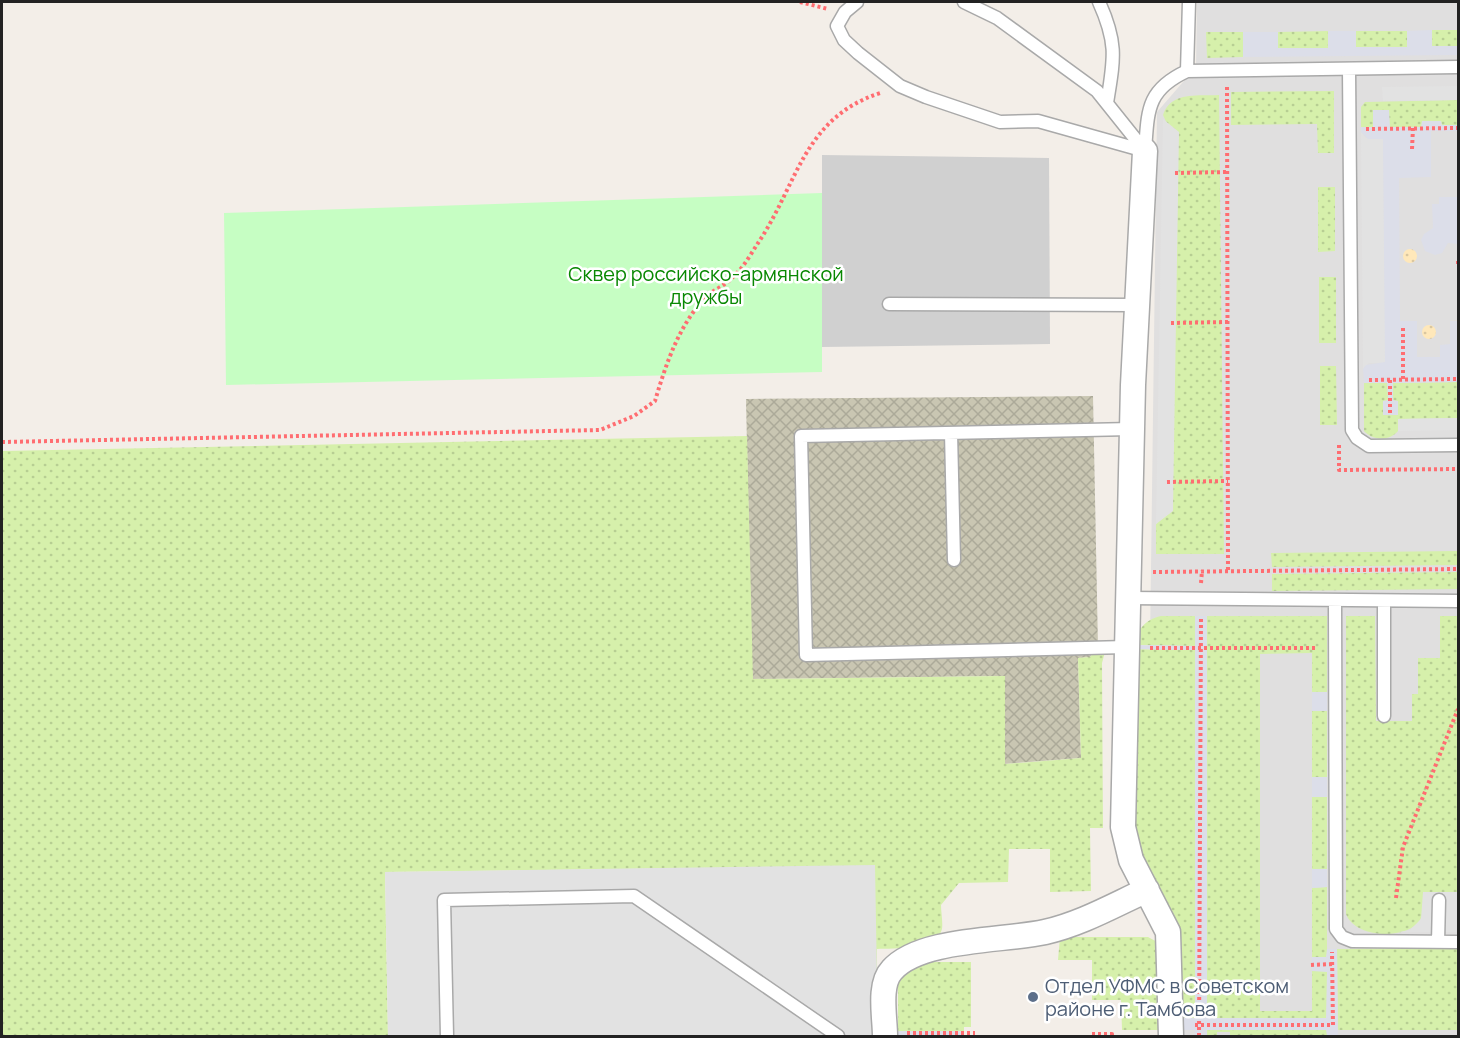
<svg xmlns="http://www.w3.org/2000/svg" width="1460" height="1038" font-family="Manrope,sans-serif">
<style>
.residential{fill:#e0dfdf}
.religious{fill:#d0d0d0}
.construction{fill:url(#construction-cross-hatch)}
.grass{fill:url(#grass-dots)}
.sand{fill:url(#sand-dots)}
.park{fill:#c6fec3}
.parking{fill:#e2e2e2;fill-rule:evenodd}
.plaza{fill:#dcdee9}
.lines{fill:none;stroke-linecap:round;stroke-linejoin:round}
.service-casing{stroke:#a9a9a9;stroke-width:15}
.minor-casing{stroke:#a9a9a9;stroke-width:27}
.path{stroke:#ff6d71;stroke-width:4;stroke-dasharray:3 3;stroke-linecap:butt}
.service{stroke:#fff;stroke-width:12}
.minor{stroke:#fff;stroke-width:24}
.service-dot{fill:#5c6f8a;stroke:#fff;stroke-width:2}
.labels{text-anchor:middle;stroke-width:5;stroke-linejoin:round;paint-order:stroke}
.park-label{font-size:20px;fill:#088802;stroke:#fff}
.service-label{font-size:20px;fill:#4e5e75;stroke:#fff;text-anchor:start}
</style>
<defs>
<pattern id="construction-cross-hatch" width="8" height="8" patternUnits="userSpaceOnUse" patternTransform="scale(1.5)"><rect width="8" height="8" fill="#c9c6b2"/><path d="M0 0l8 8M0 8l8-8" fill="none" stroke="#acaa99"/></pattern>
<pattern id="grass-dots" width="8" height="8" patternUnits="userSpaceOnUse" patternTransform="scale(1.5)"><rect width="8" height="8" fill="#d6f0ab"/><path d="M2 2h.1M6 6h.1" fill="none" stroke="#b7ce93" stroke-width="1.8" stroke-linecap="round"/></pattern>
<pattern id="sand-dots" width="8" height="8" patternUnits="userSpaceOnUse" patternTransform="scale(1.5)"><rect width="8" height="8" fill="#ffe8ba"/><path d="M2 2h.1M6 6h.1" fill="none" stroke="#dac7a0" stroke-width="1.8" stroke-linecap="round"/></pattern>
</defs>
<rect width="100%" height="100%" fill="#f3eee8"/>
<path class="residential" d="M1197,2H1458V1036H1174L1147,872L1157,112L1196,67Z"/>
<path class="religious" d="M822,155L1049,158L1050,344L822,347Z"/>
<path class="construction" d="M1093,396L1098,647L1090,657L1078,658L1081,758L1004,764V676L752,679L746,399Z"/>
<path class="grass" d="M1432,30H1458V46H1432Z
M1328,31V48H1278V32Z
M1356,31H1407V47H1356Z
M1206,32H1243V57L1207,58Z
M1334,91V153H1318L1317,124L1231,125V92Z
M1219,95L1224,554H1156V524L1173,510L1168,126L1163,115C1170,91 1199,96 1219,95Z
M1458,100V125H1441V121H1422V127H1361V107L1365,102Z
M1318,187H1335V251L1318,252Z
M1319,277H1336V343H1319Z
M1320,366H1336L1337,425H1320Z
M1458,382V418L1399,419L1398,431C1390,441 1373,441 1364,431V383H1388V401H1393V383Z
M747,436L753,679L1005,676V764L1081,758L1078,658L1090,657L1098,647L1105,652L1102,663L1103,828H1090L1091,891L1050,892V849H1009L1008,882L959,883L941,905C941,912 943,922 942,929C937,951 894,948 877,949V980L699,868L385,872L388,1036H2V451Z
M1458,551V565L1272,567L1271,553Z
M1458,572V589L1272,591V574Z
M1161,616H1195V646L1133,645C1139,629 1144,620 1161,616Z
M1207,616H1327V692H1312V653L1260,654V1011H1312V971H1327V1018H1207Z
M1346,616H1375L1376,721H1412V694H1418V658H1440V616H1458V892H1423C1423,901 1425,912 1420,920C1408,940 1355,939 1346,914Z
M1133,649L1195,650V1018H1180V928L1133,837Z
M1312,711H1327V777H1312Z
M1312,797H1327V869H1312Z
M1327,887V957H1312V888Z
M1060,937H1148L1159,943L1163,1030H1122L1121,1000H1092V960H1058Z
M1458,948V1030H1338L1337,949Z
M920,962H971V1027H964V1031H898V973Z
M1207,1030H1327V1036H1230V1032H1217V1036H1207Z"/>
<path class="sand" d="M1403 256a7 7 0 1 1 14 0a7 7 0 1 1-14 0Z
M1422 332a7 7 0 1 1 14 0a7 7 0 1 1-14 0Z"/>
<path class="park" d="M822,193V372L226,385L224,213Z"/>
<path class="parking" d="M1458,86V100L1383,101L1382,87Z
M1163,119L1179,132L1173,511L1156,524Z
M1361,132L1366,138H1383L1385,322V363H1369L1363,369Z
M1458,418V430L1398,431V419Z
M875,865L878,1036H388L385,872ZM617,890V891L498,903V892Z
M1423,892H1458V932H1399L1410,930L1421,919Z"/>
<path class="plaza" d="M1432,30V46H1458V55L1243,57V32H1278V48H1328V31H1356V47H1407V31Z
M1373,110H1389L1390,127H1421L1422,121H1441L1442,125H1457L1458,121V131H1431V177L1399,178L1400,321H1417V357H1440V345L1450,344V321H1457L1458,291V382L1393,383V400L1398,401V415H1383V401L1388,400L1387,383H1364L1363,369L1366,365L1385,362L1383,139H1368L1361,132V127H1373Z
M1439,197H1458V244L1448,243L1442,253L1435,255L1425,251L1421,240L1424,234L1433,228L1432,204H1439Z
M1195,616H1207V1018H1326L1327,972L1312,971V957H1326L1327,949H1337L1338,1036H1327L1326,1030H1207V1036H1195V1030H1180V1018H1195V650L1133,649V645L1195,646Z
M1312,692H1327V711H1312Z
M1312,777H1327V797H1312Z
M1312,869H1327V887L1312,888Z
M898,1031H964L963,1036L898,1035Z"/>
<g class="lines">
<g class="service-casing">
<path id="service" d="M857,2L845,12L837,26L844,40L858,53L900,86L926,97L1000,122L1038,121L1145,151
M964,2L997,18L1097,91L1145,151
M1099,2C1118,44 1114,59 1107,103
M1349,69L1352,430L1357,438L1369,446L1458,445
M1187,71L1189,2
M1145,151C1148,111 1146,90 1187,71L1458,67
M889,304L1136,305
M951,433L954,560
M1127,598L1458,601
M1335,600L1336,929L1342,937L1352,941L1458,942
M1126,647L806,655L801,436L1131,429
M1384,716V601
M1438,942L1439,900
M447,1036L444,900L634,896L838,1036"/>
</g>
<g class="minor-casing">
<path id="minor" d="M1145,151L1133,385L1123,827L1131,860L1168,932L1171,1036
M885,1036C885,1017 878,985 892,970C920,938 1005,941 1045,932C1081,924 1114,905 1147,890"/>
</g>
<path class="path" d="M800,2L828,9
M1227,87L1228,571
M1366,129L1458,128
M1412,149L1413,128
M1175,173L1227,172
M1458,261V267
M1171,323L1228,322
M1403,328V380
M1369,380L1458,379
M1390,380V416
M2,442L600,430L634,416L655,401C666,364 679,324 707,296C715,289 726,285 733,277C744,267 752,252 760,240C798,182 804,118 880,93
M1339,445V470L1458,469
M1167,482L1228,481
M1153,572L1458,569
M1201,583L1202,571
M1150,648H1317
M1396,898L1403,847L1458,709
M1311,965L1333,964
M1195,1025H1333L1332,952
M907,1033H975
M1092,1034H1112V1036
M1199,1036L1201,617"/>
<use href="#service" class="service"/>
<use href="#minor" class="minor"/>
</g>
<circle class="service-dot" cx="1033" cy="997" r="6"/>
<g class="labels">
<g class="park-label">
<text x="706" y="281">Сквер российско-армянской<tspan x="706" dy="23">дружбы</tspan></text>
</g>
<g class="service-label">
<text x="1045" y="993">Отдел УФМС в Советском<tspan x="1045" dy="23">районе г. Тамбова</tspan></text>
</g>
</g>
<rect width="1460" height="1038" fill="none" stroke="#222222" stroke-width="6"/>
</svg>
